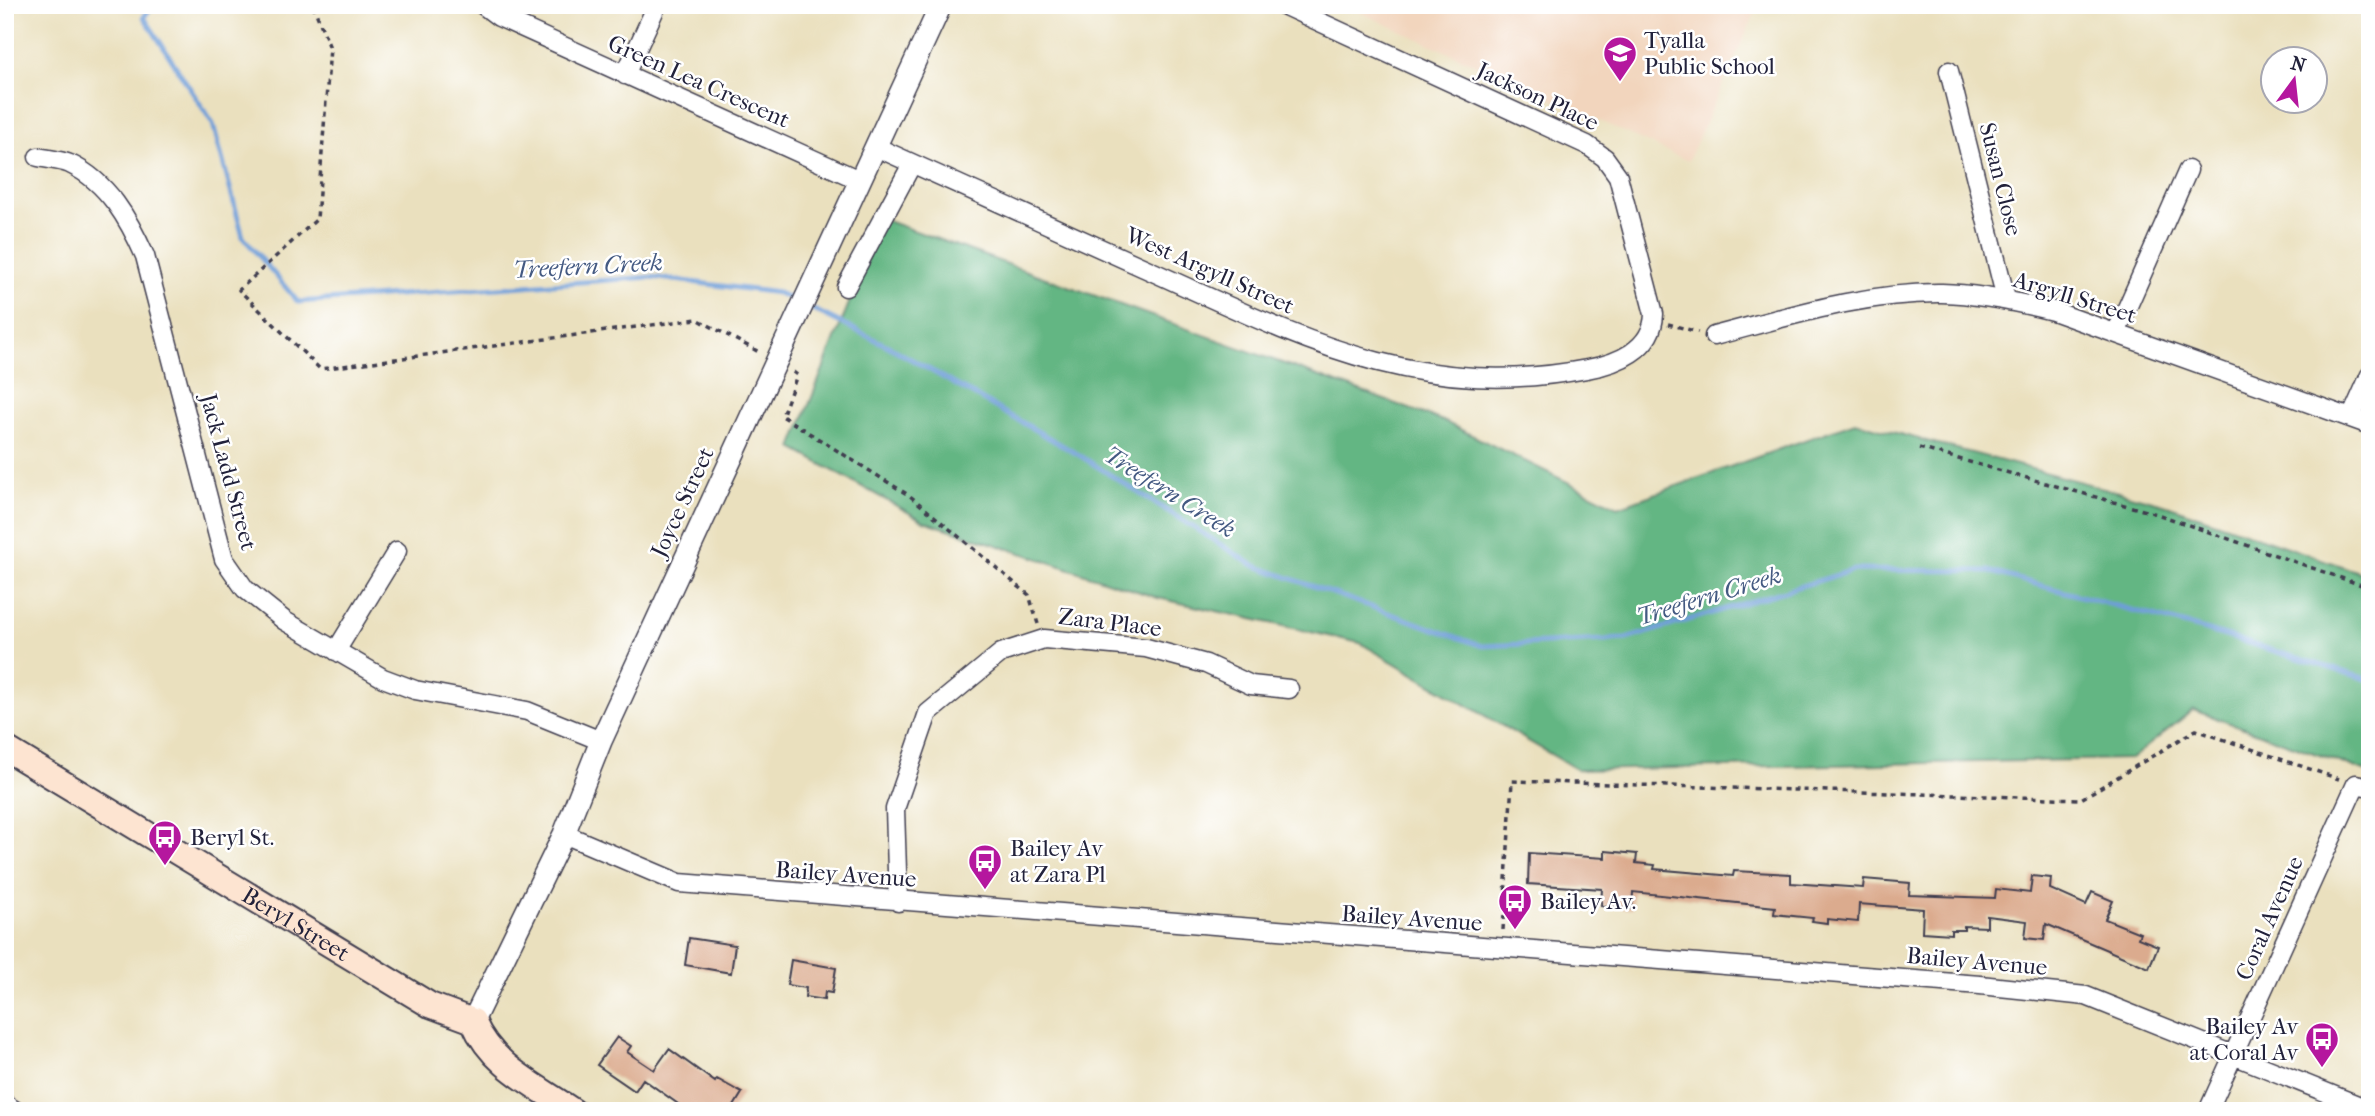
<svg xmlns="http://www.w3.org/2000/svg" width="2375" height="1116" font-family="'IM FELL French Canon',serif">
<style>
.built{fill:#f2d5bd}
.forest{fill:#64b683;stroke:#436c5f;stroke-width:2}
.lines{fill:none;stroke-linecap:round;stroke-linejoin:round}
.stream{stroke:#6e9ed8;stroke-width:5}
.building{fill:#dbab8e}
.minor-casing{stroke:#403e4f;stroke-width:21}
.tertiary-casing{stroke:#403e4f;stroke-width:24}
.secondary-casing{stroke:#403e4f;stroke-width:28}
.path{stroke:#403e4f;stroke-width:3.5;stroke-dasharray:5 5;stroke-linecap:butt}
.minor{stroke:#fff;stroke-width:18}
.tertiary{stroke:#fff;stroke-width:21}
.secondary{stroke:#fde4d1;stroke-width:24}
.labels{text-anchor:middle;stroke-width:5;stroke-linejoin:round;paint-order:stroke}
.poi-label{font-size:23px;fill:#22223b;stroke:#fff;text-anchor:start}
.street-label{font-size:23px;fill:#22223b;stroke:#fff}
.water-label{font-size:24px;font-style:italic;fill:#445a82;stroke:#fff}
</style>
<rect width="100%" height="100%" fill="#fff"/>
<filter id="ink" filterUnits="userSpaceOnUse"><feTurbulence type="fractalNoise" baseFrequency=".0143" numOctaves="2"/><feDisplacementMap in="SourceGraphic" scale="14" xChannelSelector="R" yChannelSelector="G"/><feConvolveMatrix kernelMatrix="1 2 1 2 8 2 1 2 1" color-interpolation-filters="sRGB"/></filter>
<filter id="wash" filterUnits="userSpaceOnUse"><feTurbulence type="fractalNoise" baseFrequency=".00686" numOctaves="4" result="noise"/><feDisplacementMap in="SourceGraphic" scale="28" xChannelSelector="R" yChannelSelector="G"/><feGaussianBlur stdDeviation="1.57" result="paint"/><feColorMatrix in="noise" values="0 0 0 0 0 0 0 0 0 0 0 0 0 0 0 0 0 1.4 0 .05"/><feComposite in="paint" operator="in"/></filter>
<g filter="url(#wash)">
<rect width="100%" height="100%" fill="#eae0be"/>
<path class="built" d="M1344,5H1759L1688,161Z"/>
<path class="forest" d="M882,219L1443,421L1618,507L1855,422L2164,504L2370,576V773L2193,710L2131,759L1578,770L1360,643L1158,598L924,521L792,448Z"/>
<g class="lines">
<path class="stream" d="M153,5L144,17L213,124L243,237L298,302L651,277L778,293L798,302
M806,306L888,346L1079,455L1253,565L1482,646L1626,639L1854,570L1988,571L2209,631L2370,680"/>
</g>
<g id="blocks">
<path class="building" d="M1605,851L1637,854L1636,863L1655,865L1654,869L1733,876L1734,871L1791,874V883L1863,888L1864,879L1910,883L1909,895L1995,898L1996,889L2030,893L2032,876L2051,878L2050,889L2086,905L2092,892L2113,901L2105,919L2140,933L2138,938L2158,946L2149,968L2046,924L2044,940L2025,938L2027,921L1987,916V927L1964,926V930H1951V934L1922,932L1923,909L1859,904L1858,922L1827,919V923L1812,921L1813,918L1774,914L1775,907L1633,892L1632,909L1601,906L1602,889L1528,884L1529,853L1605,858Z
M689,938L735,945L731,973L685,965Z
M791,960L836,968L832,993L825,992L824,1000L805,997L806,988L787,985Z
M617,1037L631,1046L627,1052L654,1070L669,1049L715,1082L717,1079L742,1093L731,1111H688L643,1079L635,1091L597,1065Z"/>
</g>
</g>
<g filter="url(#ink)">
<use href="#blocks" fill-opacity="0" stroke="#403e4f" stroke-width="2"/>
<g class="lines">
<g class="minor-casing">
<path id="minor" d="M483,5L499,17L859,180
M1949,71L2006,299
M625,75L657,5
M876,147C964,187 1053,227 1142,267C1294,335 1414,402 1587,369C1616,364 1653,350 1654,314L1618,176L1605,158L1587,145L1283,5
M38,157C48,159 61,160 70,164C108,182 129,220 145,256L224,559L245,589L285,621L383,678L415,690L527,711L601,741
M846,287L912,164
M2116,333L2188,170
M1714,336C1787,317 1865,292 1942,293C1980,294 2017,302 2053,311L2370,425
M2351,418L2370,375
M336,651L397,551
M564,834L679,883L1980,985L2086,996L2370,1110
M898,902L895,809L928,713L1001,653L1044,639L1146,648L1206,664L1251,685L1289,689
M5,1104L16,1111
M2208,1111L2356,784L2370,787"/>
</g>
<g class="tertiary-casing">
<path id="tertiary" d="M473,1021L564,834L601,741L941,5"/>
</g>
<g class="secondary-casing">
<g id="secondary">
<path id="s1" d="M5,748L430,1005L473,1021C492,1066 534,1084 573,1111"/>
</g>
</g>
<path class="path" d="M313,5L330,48L317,219L239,290L320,369L697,319L759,352
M1668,324L1698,332
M793,372L797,375L782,416L910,496L1029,595L1038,624
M1919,448L2157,514L2370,588
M1503,930L1512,781L2081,799L2196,730L2339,779"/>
<use href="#minor" class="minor"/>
<use href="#tertiary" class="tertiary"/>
<use href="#secondary" class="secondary"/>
</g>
</g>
<defs>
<g id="school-pin" transform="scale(1.75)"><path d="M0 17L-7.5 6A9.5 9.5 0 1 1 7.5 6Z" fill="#b5179e" stroke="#fff"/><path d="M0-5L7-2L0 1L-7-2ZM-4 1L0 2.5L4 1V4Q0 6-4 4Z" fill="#fff"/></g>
<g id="bus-pin" transform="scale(1.75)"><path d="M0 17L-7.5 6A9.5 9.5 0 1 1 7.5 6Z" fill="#b5179e" stroke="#fff"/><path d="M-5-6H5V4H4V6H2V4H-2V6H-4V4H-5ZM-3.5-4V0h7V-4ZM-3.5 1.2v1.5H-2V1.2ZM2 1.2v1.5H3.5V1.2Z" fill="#fff"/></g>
</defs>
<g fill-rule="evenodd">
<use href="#school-pin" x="1620" y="53"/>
<use href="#bus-pin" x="165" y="837"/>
<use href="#bus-pin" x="985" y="861"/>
<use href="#bus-pin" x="1515" y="901"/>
<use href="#bus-pin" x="2322" y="1039"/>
</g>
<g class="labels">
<g class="poi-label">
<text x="1644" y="48">Tyalla<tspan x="1644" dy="26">Public School</tspan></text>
<text x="190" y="845">Beryl St.</text>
<text x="1010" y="856">Bailey Av<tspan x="1010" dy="26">at Zara Pl</tspan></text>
<text x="1540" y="909">Bailey Av.</text>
<text x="2298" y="1034" text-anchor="end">Bailey Av<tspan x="2298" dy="26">at Coral Av</tspan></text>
</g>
<g class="street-label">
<text transform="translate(699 81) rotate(24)" y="8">Green Lea Crescent</text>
<text transform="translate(1538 96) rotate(25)" y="8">Jackson Place</text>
<text transform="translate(2001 179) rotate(76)" y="8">Susan Close</text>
<text transform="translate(1210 270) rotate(24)" y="8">West Argyll Street</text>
<text transform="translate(2075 297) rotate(17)" y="8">Argyll Street</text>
<text transform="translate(229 472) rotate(75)" y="8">Jack Ladd Street</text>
<text transform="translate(682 502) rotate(-65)" y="8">Joyce Street</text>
<text transform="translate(1110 622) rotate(7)" y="8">Zara Place</text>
<text transform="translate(846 874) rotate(4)" y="8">Bailey Avenue</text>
<text transform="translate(1412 918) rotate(4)" y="8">Bailey Avenue</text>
<text transform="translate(2269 918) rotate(-66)" y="8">Coral Avenue</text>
<text dy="8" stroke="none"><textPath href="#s1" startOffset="340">Beryl Street</textPath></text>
<text transform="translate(1977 961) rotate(5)" y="8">Bailey Avenue</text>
</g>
<g class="water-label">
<text transform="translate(588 266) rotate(-3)" y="8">Treefern Creek</text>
<text transform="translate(1170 492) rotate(32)" y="8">Treefern Creek</text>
<text transform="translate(1709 596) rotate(-17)" y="8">Treefern Creek</text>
</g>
</g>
<rect width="2375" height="1116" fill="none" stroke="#fff" stroke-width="28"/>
<g transform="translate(2294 80) rotate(15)"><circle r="33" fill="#ffffff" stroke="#a7a7b1" stroke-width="2"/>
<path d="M0-5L12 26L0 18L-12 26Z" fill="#b5179e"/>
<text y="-10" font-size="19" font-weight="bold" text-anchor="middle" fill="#22223b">N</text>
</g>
</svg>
